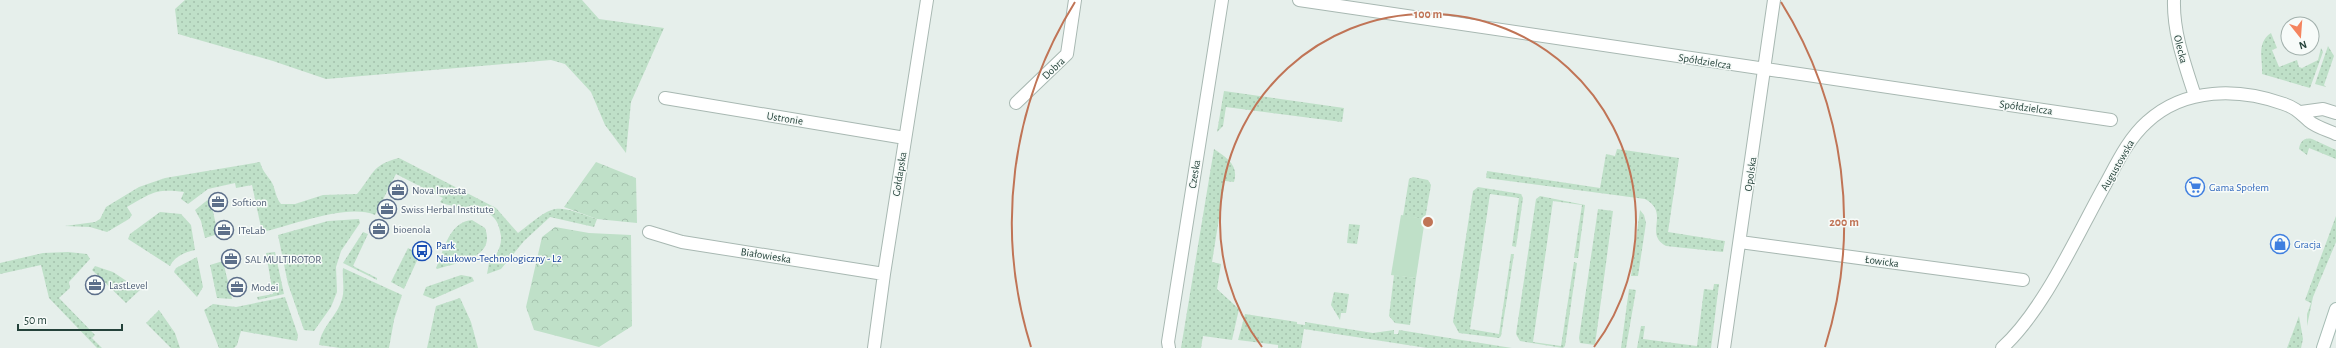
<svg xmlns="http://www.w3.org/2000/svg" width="2336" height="348" font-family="'Alegreya Sans',sans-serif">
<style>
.grass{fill:url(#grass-dots)}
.forest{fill:url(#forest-crowns)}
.pitch{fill:#bfe0c8}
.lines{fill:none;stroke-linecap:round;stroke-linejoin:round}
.street-casing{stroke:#a8b8b2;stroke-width:14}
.secondary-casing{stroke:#a4bbb3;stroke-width:14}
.street{stroke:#fff;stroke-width:12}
.secondary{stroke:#fff;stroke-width:12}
.ring{fill:none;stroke:#c07456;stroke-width:2}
.labels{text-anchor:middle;stroke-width:3;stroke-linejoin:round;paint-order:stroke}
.street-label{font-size:11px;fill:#24423a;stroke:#f7fbf9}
.shop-label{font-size:11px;fill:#366cbe;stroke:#f7fbf9;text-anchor:start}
.service-label{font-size:11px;fill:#4e5e75;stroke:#f7fbf9;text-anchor:start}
.transit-label{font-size:11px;fill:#164399;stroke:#f7fbf9;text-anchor:start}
.centre{fill:#c07456;stroke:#f7fbf9;stroke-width:2}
.ring-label{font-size:12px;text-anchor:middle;font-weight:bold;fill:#c07456;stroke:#f7fbf9;stroke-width:3;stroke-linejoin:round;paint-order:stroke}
</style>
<defs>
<pattern id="grass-dots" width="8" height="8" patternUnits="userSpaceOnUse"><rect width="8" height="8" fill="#bfe0c8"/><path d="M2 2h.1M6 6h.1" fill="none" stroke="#a4c1ad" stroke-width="1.8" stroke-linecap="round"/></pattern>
<pattern id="forest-crowns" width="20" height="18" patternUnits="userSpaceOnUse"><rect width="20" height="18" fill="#bfe0c8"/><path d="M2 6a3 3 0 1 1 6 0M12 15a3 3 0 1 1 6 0" fill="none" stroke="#a4c1ad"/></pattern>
</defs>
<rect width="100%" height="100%" fill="#e6efeb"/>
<path class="grass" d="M185,0H582L599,19L664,28L631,102L626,153L605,125L591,92L565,64L551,60L326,79L273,61L178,34L175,9Z
M2271,33L2277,48L2272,50L2279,67L2297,60L2299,67L2302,68L2318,60L2321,48L2323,52L2310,88L2262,74C2263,59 2256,43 2271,33Z
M2328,46L2334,56L2324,85L2326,87L2315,84Z
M1224,91L1344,108L1342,122L1226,107L1223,126L1217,132Z
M2312,139L2336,150V159L2309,148L2307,155L2299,149C2300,142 2304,137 2312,139Z
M1214,149C1227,158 1239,165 1234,182L1225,181L1212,262L1221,264L1217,289L1239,309L1232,340L1203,336L1201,348H1181Z
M1617,149L1679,158L1668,232L1725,241L1723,252L1666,246C1643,234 1671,213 1645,199L1486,178L1487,171L1600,188L1606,154L1615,156Z
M399,158L496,208L518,233C555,204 552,203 597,219L594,227L550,217L524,241L501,269L487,274L489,263C496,257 502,246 501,236C497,199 463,213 440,202L443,198L396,174L375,215C346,203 292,226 262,232L252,185L236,188L235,183L208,189L188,204L181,199L184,192C156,188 151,193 127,207L132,215L129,219L107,232L90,227L65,226L95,222L100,219L106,207L139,187L165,178L260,162C262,170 266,174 271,181C276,189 275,197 281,204H295L323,195L357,194C374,174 371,165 399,158Z
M1413,177L1428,180L1431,185L1425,219L1403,216L1409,179Z
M1478,187L1521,194L1523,198L1516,247L1512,246L1519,198L1490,194L1470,329L1499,334L1511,254H1514L1501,336L1499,338L1459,333L1453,322L1473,191Z
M1540,196L1585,205L1578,258H1574L1582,205L1553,201L1533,342L1561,346L1574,262L1577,263L1565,346L1563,348L1520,341L1516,334L1536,199Z
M210,198L218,234L205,238L201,221L195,210Z
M1598,209L1613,211L1595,345L1580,343L1579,338Z
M1640,210L1644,215L1646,223L1638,276H1631Z
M160,212L181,214L191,225L195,250C185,252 175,256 170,266L128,239L130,234Z
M2336,216V242L2313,297L2307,326V314L2311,303L2305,300Z
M359,219L360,223L341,251L336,267L337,292L331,307L314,331L304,330L288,284L278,235L328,221Z
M472,220L485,228C496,258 459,262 437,269L436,268C444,250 449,222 472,220Z
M1349,224L1360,225L1357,244L1347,243Z
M363,232L368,234L353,266L377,278V280L343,263Z
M408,248L420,254L404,289L391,282Z
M68,252L87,254L90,259L69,282L70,288L59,298L95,335L92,338L102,348H97L49,298L41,265L0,274V263L43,253Z
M275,252L284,294L258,300L257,297L273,294L266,253Z
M197,257L203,287L197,297L174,272L176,268Z
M223,261L232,299L217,298L210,265Z
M95,266L113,272L140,290L126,303L92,270Z
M343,268L402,295L394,320L389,348H340L319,345C322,325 337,317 342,299C345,290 342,277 343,268Z
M461,275L472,277L474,281L433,299L423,295L426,287Z
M1394,275L1416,278L1410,325L1395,323L1389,316Z
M1714,284H1719L1711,348H1637L1641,326H1645L1643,339L1697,346L1704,289L1713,290Z
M1629,289L1636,290L1626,348H1621Z
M1334,292L1349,294L1346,313H1341L1340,320L1331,305Z
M285,297L298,335L297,341L241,331L237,345L234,348H219L204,310L213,304L236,307Z
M460,298L471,322L478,348H427L436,306Z
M159,310L175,333L180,348H171L146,323Z
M1245,314L1297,322V324L1305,325V322L1373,333L1394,330V334H1398L1399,330L1512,348H1427L1304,329L1301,348H1278V345L1238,340Z
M2299,316L2303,339L2301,348H2287Z"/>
<path class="forest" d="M596,162L636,178L637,223L597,219L564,207Z
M555,227L589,233L631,235L632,326L599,347L534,330L526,307L542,237Z"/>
<path class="pitch" d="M1401,215L1425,219L1416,278L1391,275Z"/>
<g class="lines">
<g class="street-casing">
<path id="street" d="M1299,0L2111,120
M2174,0C2173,33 2185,65 2195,96
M665,98L905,138
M1016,103L1067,54L1075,0
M2301,112L2323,109L2336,113
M649,232L682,242L884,274
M1740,242L2023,280
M874,348L884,274L927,0
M1169,348L1168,342L1222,0
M1724,348L1774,0
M2002,348C2044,310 2077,235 2105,185C2117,163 2128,139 2147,122C2185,87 2239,88 2284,104C2296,108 2300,113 2309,121C2316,127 2327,130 2336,134"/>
</g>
<g class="secondary-casing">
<path id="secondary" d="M2323,348L2336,309"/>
</g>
<use href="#street" class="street"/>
<use href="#secondary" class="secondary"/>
</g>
<g class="ring">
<path d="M1262 347A208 208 0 1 1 1594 347"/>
<path d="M1031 347A416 416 0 0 1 1075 2M1781 2A416 416 0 0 1 1825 347"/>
</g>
<defs>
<g id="supermarket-ring" transform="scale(1)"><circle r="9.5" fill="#f7fbf9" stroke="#3f7fe0" stroke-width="1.5"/><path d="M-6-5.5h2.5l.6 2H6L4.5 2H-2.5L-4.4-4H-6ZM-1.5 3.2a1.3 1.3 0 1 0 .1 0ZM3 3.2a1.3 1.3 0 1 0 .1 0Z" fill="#3f7fe0"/></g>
<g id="office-ring" transform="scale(1)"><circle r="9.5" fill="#f7fbf9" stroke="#5c6f8a" stroke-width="1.5"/><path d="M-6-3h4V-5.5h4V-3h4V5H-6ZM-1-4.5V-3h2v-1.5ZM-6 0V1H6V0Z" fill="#5c6f8a"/></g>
<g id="shop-ring" transform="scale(1)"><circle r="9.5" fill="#f7fbf9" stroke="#3f7fe0" stroke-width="1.5"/><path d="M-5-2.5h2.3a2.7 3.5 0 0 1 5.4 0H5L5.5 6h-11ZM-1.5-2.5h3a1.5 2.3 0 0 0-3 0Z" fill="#3f7fe0"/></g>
<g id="bus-ring" transform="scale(1)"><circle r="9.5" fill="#f7fbf9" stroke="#1a4fb4" stroke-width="1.5"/><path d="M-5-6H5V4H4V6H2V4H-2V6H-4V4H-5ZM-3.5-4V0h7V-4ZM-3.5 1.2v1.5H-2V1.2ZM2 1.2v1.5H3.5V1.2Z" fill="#1a4fb4"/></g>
</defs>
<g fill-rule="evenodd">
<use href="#supermarket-ring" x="2195" y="187"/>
<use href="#office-ring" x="398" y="190"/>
<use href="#office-ring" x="218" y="202"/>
<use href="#office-ring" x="387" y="209"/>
<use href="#office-ring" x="379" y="229"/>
<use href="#office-ring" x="224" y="230"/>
<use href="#shop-ring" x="2280" y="244"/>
<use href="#bus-ring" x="422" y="251"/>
<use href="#office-ring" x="231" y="259"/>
<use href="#office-ring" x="95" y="285"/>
<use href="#office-ring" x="237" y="287"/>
</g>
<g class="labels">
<g class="street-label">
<text transform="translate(2181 49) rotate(76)" y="4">Olecka</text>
<text transform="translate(1705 61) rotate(9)" y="4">Spółdzielcza</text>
<text transform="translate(1053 68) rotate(-44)" y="4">Dobra</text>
<text transform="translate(2026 107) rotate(8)" y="4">Spółdzielcza</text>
<text transform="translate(785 118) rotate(9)" y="4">Ustronie</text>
<text transform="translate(2117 165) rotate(-60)" y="4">Augustowska</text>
<text transform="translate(899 174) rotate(-81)" y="4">Gołdapska</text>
<text transform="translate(1194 174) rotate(-81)" y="4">Czeska</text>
<text transform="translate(1750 174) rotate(-82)" y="4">Opolska</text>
<text transform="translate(766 255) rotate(9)" y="4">Białowieska</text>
<text transform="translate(1882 261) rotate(8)" y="4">Łowicka</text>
</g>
<g class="shop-label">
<text x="2209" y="191">Gama Społem</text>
<text x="2294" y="248">Gracja</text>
</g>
<g class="service-label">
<text x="412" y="194">Nova Investa</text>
<text x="232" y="206">Softicon</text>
<text x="401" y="213">Swiss Herbal Institute</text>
<text x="393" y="233">bioenola</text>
<text x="238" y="234">ITeLab</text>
<text x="245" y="263">SAL MULTIROTOR</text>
<text x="109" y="289">LastLevel</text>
<text x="251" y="291">Modei</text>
</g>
<g class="transit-label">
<text x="436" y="249">Park<tspan x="436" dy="13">Naukowo-Technologiczny - L2</tspan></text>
</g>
</g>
<circle cx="1428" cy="222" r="6" class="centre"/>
<g class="ring-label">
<text x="1428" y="18">100 m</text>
<text x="1844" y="226">200 m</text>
</g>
<g transform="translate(2300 36) rotate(163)"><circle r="19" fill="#f7fbf9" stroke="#a3b1ad"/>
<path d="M0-3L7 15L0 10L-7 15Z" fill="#f4845f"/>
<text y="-6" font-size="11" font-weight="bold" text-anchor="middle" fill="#24423a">N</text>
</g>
<path d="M18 324v6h104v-6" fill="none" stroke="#24423a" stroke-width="2"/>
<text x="24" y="324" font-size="12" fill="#24423a" stroke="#f7fbf9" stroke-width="3" paint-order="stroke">50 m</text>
</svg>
